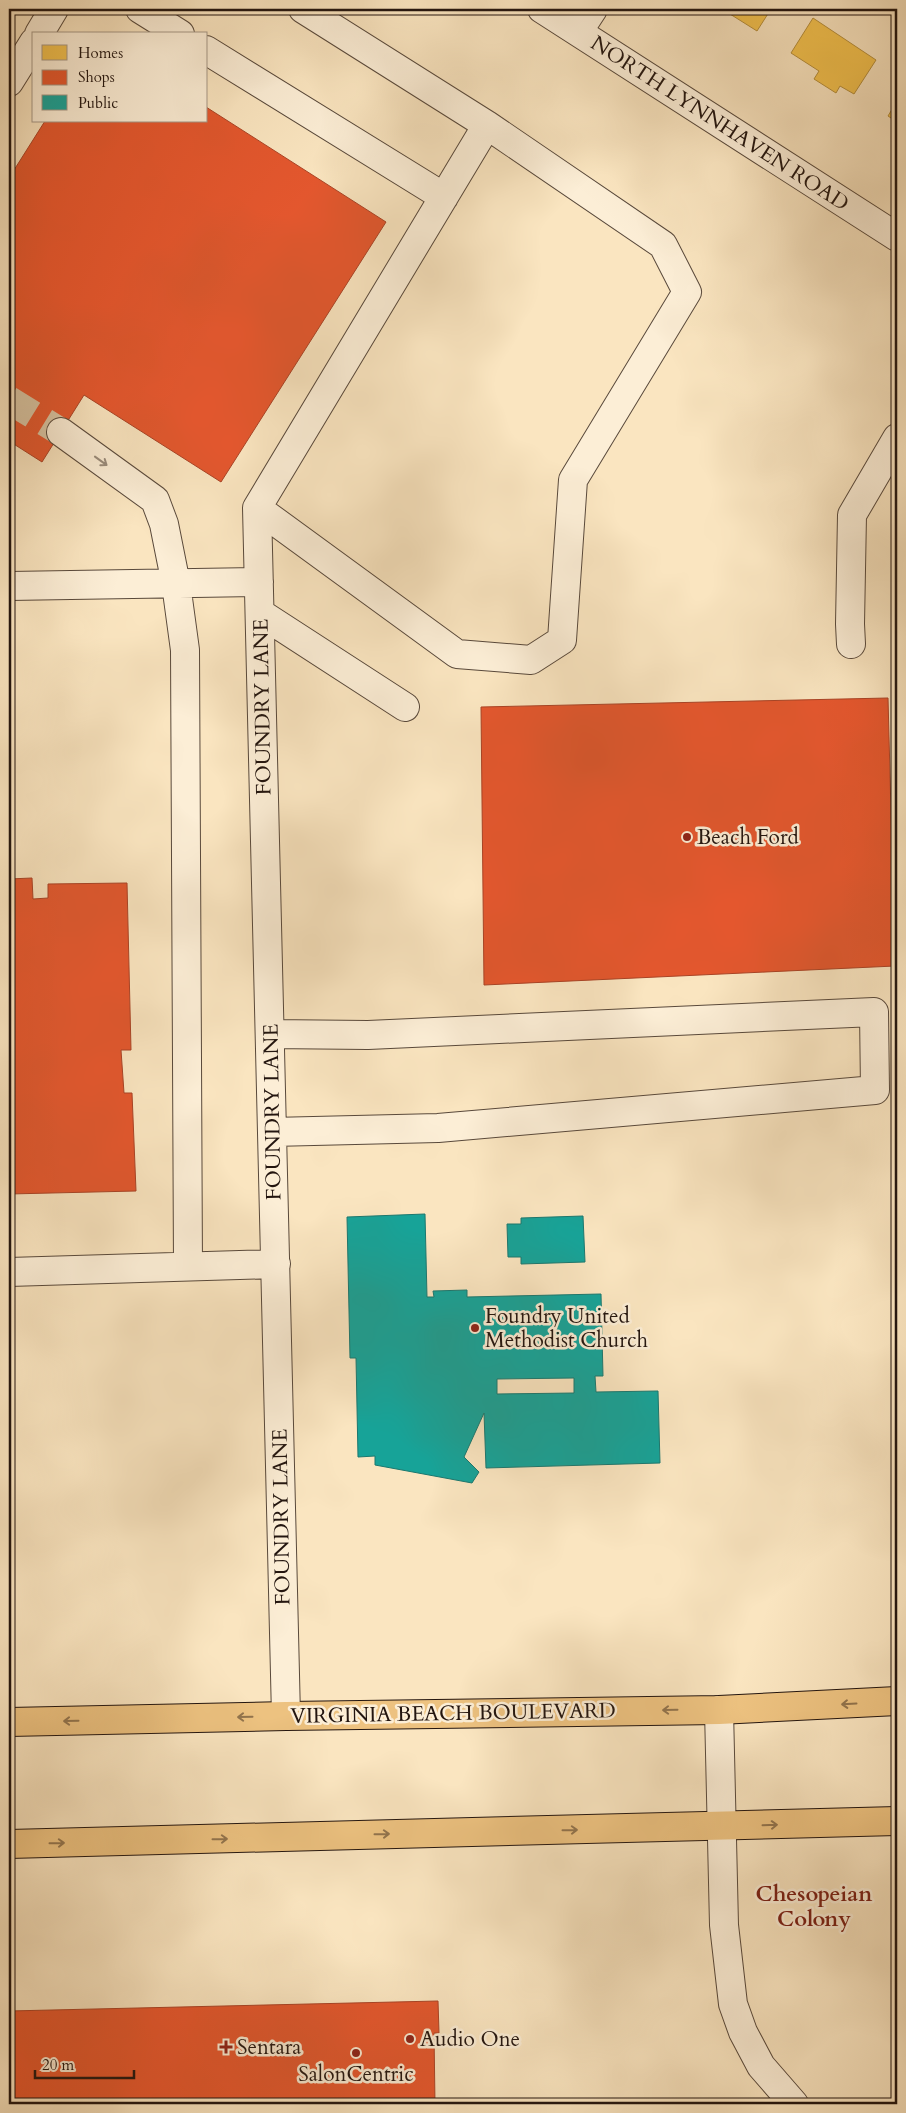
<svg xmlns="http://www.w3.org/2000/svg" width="906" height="2113" font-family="Cardo,serif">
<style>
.homes{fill:#f2c14e;stroke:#b48d3b}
.shops{fill:#e4572e;stroke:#aa4325}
.public{fill:#17a398;stroke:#1b786f;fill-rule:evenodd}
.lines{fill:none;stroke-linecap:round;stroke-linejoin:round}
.minor-tunnel{stroke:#dac6a5;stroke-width:28;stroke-dasharray:28 14;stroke-linecap:butt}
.minor-casing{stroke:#59493b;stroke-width:30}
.major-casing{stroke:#23150f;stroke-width:30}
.minor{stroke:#fceed6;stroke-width:28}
.major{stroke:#edc280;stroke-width:28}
.oneway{stroke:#9a8c7c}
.oneway2{stroke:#92744d}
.poi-dot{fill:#8f2418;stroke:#fceed6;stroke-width:2}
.labels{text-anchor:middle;stroke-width:5;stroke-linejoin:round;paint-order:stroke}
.street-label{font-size:21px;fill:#23150f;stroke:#fceed6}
.poi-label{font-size:21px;fill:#23150f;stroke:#fceed6;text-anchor:start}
.neighbourhood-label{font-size:22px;font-weight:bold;fill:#7a1f14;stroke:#fceed6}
</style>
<rect width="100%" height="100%" fill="#fae5c0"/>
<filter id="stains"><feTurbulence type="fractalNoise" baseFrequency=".004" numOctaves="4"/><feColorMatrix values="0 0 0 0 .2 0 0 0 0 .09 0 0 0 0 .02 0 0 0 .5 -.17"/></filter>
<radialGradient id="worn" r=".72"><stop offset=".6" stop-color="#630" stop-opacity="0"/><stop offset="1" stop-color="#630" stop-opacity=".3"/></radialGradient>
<path class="homes" d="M722,9H771L757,31Z
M813,18L876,60L854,94L840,86L836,93L814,79L819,71L791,53Z
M897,101V122L888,116Z"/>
<path class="shops" d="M206,107L386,222L221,482L84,395L42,462L9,441V178L45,121H206Z
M888,698L895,966L484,985L481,707Z
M32,878L33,899L48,898V884L127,883L131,1050H121L124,1093H132L136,1191L9,1194V879Z
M438,2001L439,2033H434L435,2104H9V2011Z"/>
<path class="public" d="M425,1214L427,1297H434L433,1291L467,1290V1297L601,1294L603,1376H595L596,1392L658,1391L660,1463L486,1468L484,1413L464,1457L479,1472L472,1483L375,1465V1456L358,1457L356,1358H350L347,1217ZM574,1378V1393L497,1394V1379Z
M583,1216L585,1262L521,1264V1257H508L507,1224H521V1218Z"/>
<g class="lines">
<path class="minor-tunnel" d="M9,400L61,432"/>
<g class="minor-casing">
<path id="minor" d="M140,9L180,34
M303,9L487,125
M542,9L897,237
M578,32L593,9
M39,34L54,9
M206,50L444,197
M9,82L34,42
M487,125L663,245L687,292L573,480L562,640L531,660L457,654L257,508Z
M61,432L155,500L164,524L176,584L185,650L188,1266
M257,508L286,1716
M9,586L259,582
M260,613L405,707
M851,644L850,624L852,515L897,438
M270,1034L368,1035L874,1012L875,1090L438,1128L272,1132
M9,1272L276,1264
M719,1710L724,1925L733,2004L743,2032L761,2066L794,2104"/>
</g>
<g class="major-casing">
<path id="major" d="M9,1722L286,1716L719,1710L897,1701
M9,1844L897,1821"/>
</g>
<use href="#minor" class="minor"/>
<use href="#major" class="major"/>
</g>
<defs><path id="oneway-shaft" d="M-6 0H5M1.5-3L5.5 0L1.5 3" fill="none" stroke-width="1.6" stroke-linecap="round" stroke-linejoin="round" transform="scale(1.25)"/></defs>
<use class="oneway" href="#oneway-shaft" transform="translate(101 461) rotate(36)"/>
<g class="oneway2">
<use href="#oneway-shaft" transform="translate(849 1704) rotate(177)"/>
<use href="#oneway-shaft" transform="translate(670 1710) rotate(179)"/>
<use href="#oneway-shaft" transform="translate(245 1717) rotate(179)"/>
<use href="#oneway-shaft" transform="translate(71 1721) rotate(179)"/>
<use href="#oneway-shaft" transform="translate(770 1825) rotate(-2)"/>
<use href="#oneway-shaft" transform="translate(570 1830) rotate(-1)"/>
<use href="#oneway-shaft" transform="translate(382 1834) rotate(-1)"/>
<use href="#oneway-shaft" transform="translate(220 1839) rotate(-1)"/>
<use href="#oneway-shaft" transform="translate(57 1843) rotate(-1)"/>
</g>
<g class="poi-dot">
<circle cx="687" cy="837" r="5"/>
<circle cx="475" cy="1328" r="5"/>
<circle cx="410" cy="2039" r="5"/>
<path d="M223.5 2039.5h5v5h5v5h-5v5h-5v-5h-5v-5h5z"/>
<circle cx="356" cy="2053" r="5"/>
</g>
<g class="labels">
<g class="street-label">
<text transform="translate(720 123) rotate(33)" y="7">NORTH LYNNHAVEN ROAD</text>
<text transform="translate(262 707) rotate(-91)" y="7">FOUNDRY LANE</text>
<text transform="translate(272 1112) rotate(-91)" y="7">FOUNDRY LANE</text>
<text transform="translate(281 1517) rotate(-91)" y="7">FOUNDRY LANE</text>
<text transform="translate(453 1713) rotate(-1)" y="7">VIRGINIA BEACH BOULEVARD</text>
</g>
<g class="poi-label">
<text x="697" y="844">Beach Ford</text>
<text x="485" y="1323">Foundry United<tspan x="485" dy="24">Methodist Church</tspan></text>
<text x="420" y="2046">Audio One</text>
<text x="237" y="2054">Sentara</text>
<text x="356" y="2081" text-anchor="middle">SalonCentric</text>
</g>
<g class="neighbourhood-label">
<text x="814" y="1901">Chesopeian<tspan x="814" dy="25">Colony</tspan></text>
</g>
</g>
<rect width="906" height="2113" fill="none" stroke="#fae5c0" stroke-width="30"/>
<rect x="10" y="10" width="886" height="2093" fill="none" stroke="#23150f" stroke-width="2.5"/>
<rect x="15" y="15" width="876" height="2083" fill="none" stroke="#23150f"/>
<rect x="32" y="32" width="175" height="90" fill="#fceed6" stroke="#a59786"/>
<rect x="42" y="45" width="25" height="15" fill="#f2c14e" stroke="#a59786"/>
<text x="78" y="58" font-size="15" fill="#23150f">Homes</text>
<rect x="42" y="70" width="25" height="15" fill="#e4572e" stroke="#a59786"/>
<text x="78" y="82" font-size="15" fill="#23150f">Shops</text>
<rect x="42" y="95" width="25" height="15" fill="#17a398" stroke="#a59786"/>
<text x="78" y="108" font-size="15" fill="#23150f">Public</text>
<path d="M35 2070v8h99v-8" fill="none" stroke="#23150f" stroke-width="2.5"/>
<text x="42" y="2070" font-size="15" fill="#23150f" stroke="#fceed6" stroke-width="4" paint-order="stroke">20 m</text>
<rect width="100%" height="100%" filter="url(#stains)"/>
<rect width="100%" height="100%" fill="url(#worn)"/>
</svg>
